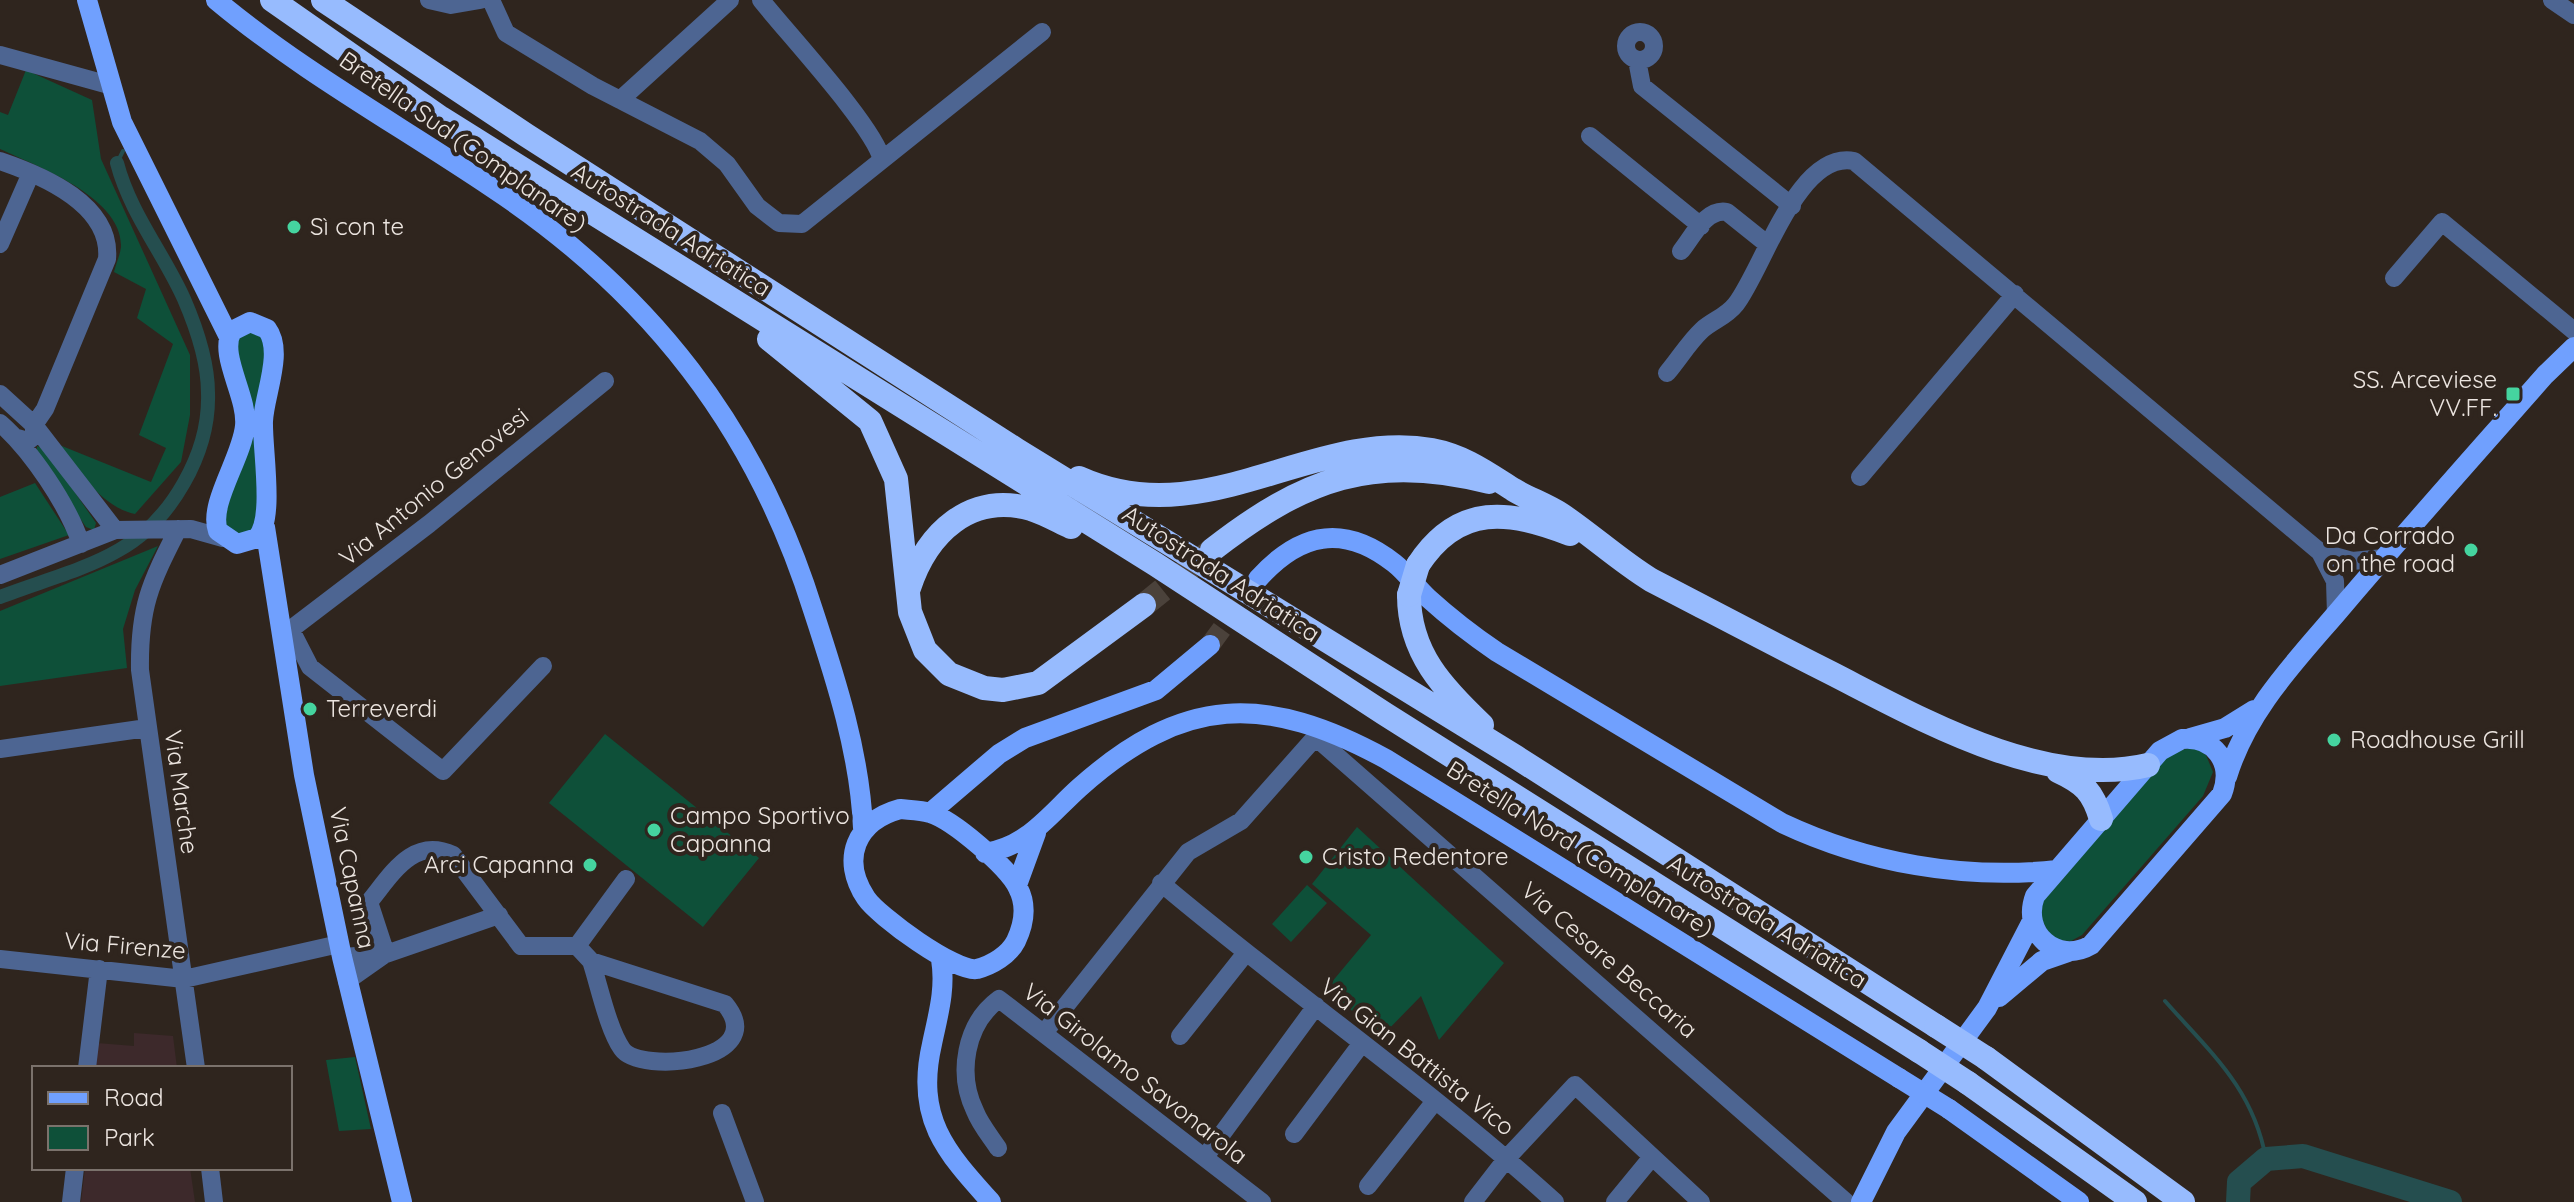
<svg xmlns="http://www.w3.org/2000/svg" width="2574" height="1202" font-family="Quicksand,sans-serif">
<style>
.education{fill:#3d292b}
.green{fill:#0e5039}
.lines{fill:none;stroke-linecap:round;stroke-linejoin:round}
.stream{stroke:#254e4f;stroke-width:4}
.canal{stroke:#254e4f;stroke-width:14}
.river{stroke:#254e4f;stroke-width:24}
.major-tunnel{stroke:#4b423b;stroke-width:20;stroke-dasharray:20 10;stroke-linecap:butt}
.highway-tunnel{stroke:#4b423b;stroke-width:24;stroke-dasharray:24 12;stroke-linecap:butt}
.minor{stroke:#4d6592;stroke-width:18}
.major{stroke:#70a0fe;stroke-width:20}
.highway{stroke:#97bbfe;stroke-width:24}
.major-bridge{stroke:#70a0fe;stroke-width:20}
.highway-bridge{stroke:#97bbfe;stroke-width:24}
.poi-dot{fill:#45d49f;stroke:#2f251e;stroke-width:3}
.labels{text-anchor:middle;stroke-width:8;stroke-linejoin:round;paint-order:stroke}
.street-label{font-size:24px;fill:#ece5e0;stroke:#2f251e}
.poi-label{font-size:24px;fill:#ece5e0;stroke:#2f251e;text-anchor:start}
</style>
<rect width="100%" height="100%" fill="#2f251e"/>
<path class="education" d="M134,1033L173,1036L177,1068H95L97,1043L134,1046Z
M85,1168H190L195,1202H81Z"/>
<path class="green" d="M26,70L92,100L101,159L190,355V415L181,462L135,514C101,507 79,470 57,444L151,482L166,448L139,435L173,344L137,318L146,289L114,272C116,264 120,255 121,247C123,197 36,166 0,149V112L8,115Z
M247,327L265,336L259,525L243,538L224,529L222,509L241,471L233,342Z
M37,446L45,449L96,523L94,530L86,527L37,456Z
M35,483L69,535L0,559V497Z
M158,546L135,590L123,629L127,668L0,686V611Z
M605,734L759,858L703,927L549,803Z
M2195,748L2206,755L2213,772L2203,796L2082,935L2071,941L2053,940L2035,908L2170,751Z
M1357,827L1504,963L1439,1040L1421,996L1382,1036L1326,989L1371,935L1312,884Z
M1307,885L1327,903L1291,942L1272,924Z
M355,1057L371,1129L339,1131L326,1060Z"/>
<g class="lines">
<path class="stream" d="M117,163L123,151
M2165,1001C2211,1053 2253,1088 2266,1159"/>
<path class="canal" d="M0,597C38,582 83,571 119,550C171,521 210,453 208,393C208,361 197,329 184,299C164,254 130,213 117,163"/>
<path class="river" d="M2238,1202L2239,1182L2266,1159L2303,1156L2450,1202"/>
<path class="major-tunnel" d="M1210,645L1257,581"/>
<path class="highway-tunnel" d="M1144,605L1212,550"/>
<path class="minor" d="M429,0L451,5L480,0
M491,0L506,33L593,86L700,141L727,164L757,206L779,223L802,224L1042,32
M761,0C787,33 874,126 882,160
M2552,0L2574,15
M1626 46a14 14 0 1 1 28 0a14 14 0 1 1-28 0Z
M0,55L109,85
M1637,60L1642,86L1792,206
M620,100L730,0
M1590,136L1701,226
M0,161C44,176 112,205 107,259L45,409L34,425V436L28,441L17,438
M0,244L31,173
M1681,251C1693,236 1706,208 1727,212L1767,244
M2394,278L2442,222L2574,331
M1667,373C1679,359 1689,342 1702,330C1713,320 1726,317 1736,304C1763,269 1798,150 1854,161L2320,552L2335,581L2336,615
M0,394L34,425L115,530
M0,423C31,450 68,505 81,544
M1860,477L2015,294
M178,529C150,584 139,607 140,670L196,1068
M2320,552L2352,561L2384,558
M0,575L115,530L191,529L223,538
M291,630L310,667L443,771L543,666
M282,636L429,524L605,381
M0,749L147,728
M1161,883C1290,992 1430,1088 1555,1202
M577,946L591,961L725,1004C772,1061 640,1075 622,1049C608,1029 599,985 591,961
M386,954L369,902C392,874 413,836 453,855L521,946H577L626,879
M342,957L386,954L499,915
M0,959L184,979L339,944
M347,981L384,955
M1044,1033L1188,852L1241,821L1312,741L1321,742L1846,1202
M1180,1036L1245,954
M87,1068L99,969
M722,1113L755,1202
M1294,1134L1362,1043
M998,1148C990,1136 980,1124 975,1111C957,1074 965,1024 999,999L1262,1202
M1205,1157L1316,1006
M210,1168L214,1202
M1368,1186L1435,1101
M71,1202L75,1168
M1473,1202L1507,1158L1575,1085L1701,1202
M1615,1202L1652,1157"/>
<path class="major" d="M87,0L122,122L229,337
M216,0C301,71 399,125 491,187C650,292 756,428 813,610C836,680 860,754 863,828
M250,322L267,329C284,352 264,395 263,421C262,449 275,519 257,538L237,544L218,531C208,504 242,458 245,426C248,396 218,355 232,331Z
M265,527L304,775L342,957L402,1202
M1258,579C1299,533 1343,523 1394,563C1407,573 1416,587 1428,598C1450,618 1472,635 1497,652L1782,823C1867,863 1963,880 2057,870
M2190,738L2225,728L2254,710
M2182,739C2214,736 2234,763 2222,794L2091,945C2057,965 2021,933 2035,896L2160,751Z
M2227,777C2248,707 2301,656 2347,601C2412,525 2479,450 2545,375L2574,347
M900,809C909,810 921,810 930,813C953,820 1008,867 1018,888C1027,905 1024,924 1016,941C1009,955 992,965 977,969C956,973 878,916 866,898C840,859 856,821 900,809Z
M930,813L999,754L1025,738L1156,690L1210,645
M985,853C1028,846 1048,816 1079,788C1183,695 1265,693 1386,759L1899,1078
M1017,885L1036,833
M941,959C946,989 938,1015 932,1044C915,1118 945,1151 991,1202
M1999,997L2042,961L2068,952
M1949,1109L2079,1202
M1861,1202L1896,1132L1987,1008L2032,921"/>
<path class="highway" d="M272,0L441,118L1155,564L1385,714L1919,1051
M323,0L526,135L1017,450L1516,757L1936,1026
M769,339L870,421L896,479L910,612L925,650L949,674L984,688L1003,690L1038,683L1144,605
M1079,478C1205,535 1312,429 1432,450C1464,456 1487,473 1514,490C1529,499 1547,505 1562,515C1593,536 1620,561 1651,580C1711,611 1771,643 1831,673C1921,719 2044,790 2148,765
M1212,550C1303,479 1374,452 1489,482
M1418,565C1459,502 1510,511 1570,534
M909,588C927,533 970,492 1031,509C1044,513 1058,521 1071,527
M1409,595C1409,653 1443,688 1482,725
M2058,771C2084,783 2093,792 2101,819
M1986,1058L2183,1202
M1968,1083L2135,1202"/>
<path class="major-bridge" d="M1899,1078L1949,1109"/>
<path class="highway-bridge" d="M1409,595L1418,565
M1936,1026L1986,1058
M1919,1051L1968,1083"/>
</g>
<g class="poi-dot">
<circle cx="294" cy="227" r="8"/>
<rect x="2505" y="386" width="16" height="16" rx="4"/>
<circle cx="2471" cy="550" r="8"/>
<circle cx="310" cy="709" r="8"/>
<circle cx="2334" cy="740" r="8"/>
<circle cx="654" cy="830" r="8"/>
<circle cx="1306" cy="857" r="8"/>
<circle cx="590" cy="865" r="8"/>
</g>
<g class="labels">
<g class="street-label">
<text transform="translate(463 142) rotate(35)" y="8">Bretella Sud (Complanare)</text>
<text transform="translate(671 230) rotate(32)" y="8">Autostrada Adriatica</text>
<text transform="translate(434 487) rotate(-39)" y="8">Via Antonio Genovesi</text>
<text transform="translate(1221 574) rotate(33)" y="8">Autostrada Adriatica</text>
<text transform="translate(181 792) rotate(82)" y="8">Via Marche</text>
<text transform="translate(1580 849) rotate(32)" y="8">Bretella Nord (Complanare)</text>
<text transform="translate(352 878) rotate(78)" y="8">Via Capanna</text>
<text transform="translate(1767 922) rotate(32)" y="8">Autostrada Adriatica</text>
<text transform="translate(125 946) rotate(5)" y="8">Via Firenze</text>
<text transform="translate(1609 960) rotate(41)" y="8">Via Cesare Beccaria</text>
<text transform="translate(1417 1057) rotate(38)" y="8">Via Gian Battista Vico</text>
<text transform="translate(1135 1074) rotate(38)" y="8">Via Girolamo Savonarola</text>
</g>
<g class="poi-label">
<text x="310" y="235">Sì con te</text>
<text x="2497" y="388" text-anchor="end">SS. Arceviese<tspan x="2497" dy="28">VV.FF.</tspan></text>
<text x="2455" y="544" text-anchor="end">Da Corrado<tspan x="2455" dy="28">on the road</tspan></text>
<text x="326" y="717">Terreverdi</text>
<text x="2350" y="748">Roadhouse Grill</text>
<text x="670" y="824">Campo Sportivo<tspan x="670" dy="28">Capanna</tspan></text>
<text x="1322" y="865">Cristo Redentore</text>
<text x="574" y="873" text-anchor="end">Arci Capanna</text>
</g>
</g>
<rect x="32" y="1066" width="260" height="104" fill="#2f251e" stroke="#7b726c" stroke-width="2"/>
<rect x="48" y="1092" width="40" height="12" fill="#70a0fe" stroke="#7b726c" stroke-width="2"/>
<text x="104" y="1106" font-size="24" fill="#ece5e0">Road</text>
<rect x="48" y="1126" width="40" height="24" fill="#0e5039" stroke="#7b726c" stroke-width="2"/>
<text x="104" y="1146" font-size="24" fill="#ece5e0">Park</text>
</svg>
